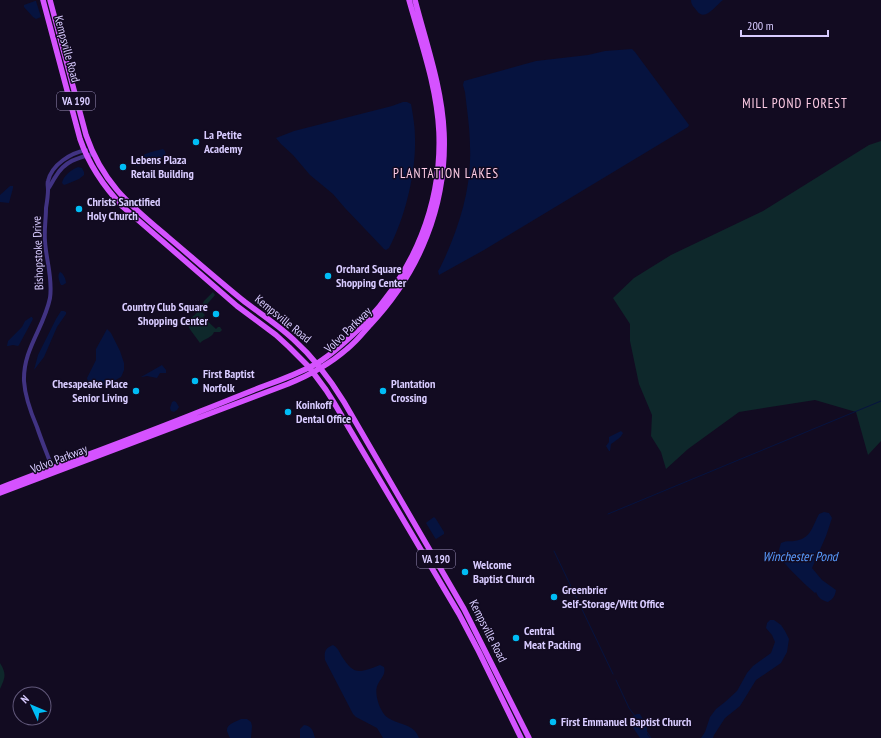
<svg xmlns="http://www.w3.org/2000/svg" width="881" height="738" font-family="'PT Sans Narrow',sans-serif">
<style>
.green{fill:#0e282b}
.water{fill:#06133f}
.lines{fill:none;stroke-linecap:round;stroke-linejoin:round}
.stream{stroke:#06133f;stroke-width:1}
.minor{stroke:#413383;stroke-width:4}
.major{stroke:#d552ff;stroke-width:5.5}
.poi-dot{fill:#00bdf6;stroke:#120b21;stroke-width:1.5}
.labels{text-anchor:middle;stroke-width:3;stroke-linejoin:round;paint-order:stroke}
.shield{fill:#120b21;stroke:#9d91bc;stroke-width:1}
.shield-label{font-size:11px;font-weight:bold;fill:#d8cbff}
.street-label{font-size:12px;fill:#d8cbff;stroke:#120b21}
.poi-label{font-size:12px;font-weight:bold;fill:#d8cbff;stroke:#120b21;text-anchor:start}
.neighbourhood-label{font-size:13px;letter-spacing:1px;fill:#ffcde6;stroke:#120b21}
.water-label{font-size:13px;font-style:italic;fill:#599cff;stroke:#120b21}
</style>
<rect width="100%" height="100%" fill="#120b21"/>
<path class="green" d="M881,141V441L868,455L856,412L815,400L739,412L688,449L666,469L661,452L651,436L652,415L639,384L630,341V324L613,298L634,278L671,255L763,211L869,145Z
M213,292L215,295L203,309L202,312L205,315L203,317L216,329L218,327H220L222,330L220,332H214C212,338 205,338 200,343L189,328L188,323L190,319L199,311L204,301Z
M0,663C7,674 5,678 0,689Z"/>
<path class="water" d="M691,0H723C716,5 705,22 697,11C694,7 691,5 691,0Z
M35,1H36L41,17L36,19L33,17L24,7V5Z
M632,49L635,52L689,125L688,127L484,250L439,275L438,271L440,268C458,231 472,189 470,147C470,129 467,110 465,92L463,85L464,81L536,61L588,55L605,51Z
M403,102H407L411,104C413,115 415,127 415,138C416,173 405,218 389,248L386,250L384,249L345,208L333,194L310,175L293,155L281,144L276,138L294,131L392,106Z
M163,149L165,151L166,156L164,158L142,165L136,166C137,153 153,152 163,149Z
M78,167L82,168L84,172V175L79,179L67,184L64,185L62,183C63,176 71,170 78,167Z
M10,186H13V188L9,203L0,202V195Z
M60,272C63,273 66,279 66,283L63,285H61C59,281 57,275 60,272Z
M61,311H64L66,312V314L57,327L44,357L34,370L38,355L56,319Z
M31,317H32L33,319L19,345L18,346L13,345L8,346H7L8,341L22,327L25,321Z
M107,329L111,333L120,351L124,363V370L122,375L121,377L108,384L97,388L94,387L88,382L87,378L96,360V349Z
M162,365L166,370V373H160L157,378L147,376L142,377H141Z
M174,401L176,402L179,407L177,410L174,412L171,411L170,408L172,402Z
M621,431L623,433C620,439 616,440 611,444L610,451H609L606,446L609,442V437Z
M824,512L829,513L832,518L826,536L812,568L822,580L836,590C835,596 833,599 828,602C823,601 818,598 816,592L815,593C807,586 783,564 779,555C778,551 780,547 781,543C789,540 787,542 794,541C811,539 812,527 819,514Z
M434,517L436,519L444,532V534L436,539L435,538L426,523L427,522Z
M770,620H774L781,625L785,631L789,639L787,652L781,663L756,680L740,706L725,718L714,735L713,738H701L705,732L710,717L716,709L725,702L737,691L747,673L753,666L771,653L775,642L772,635L766,628L767,623Z
M333,645C337,647 339,651 341,655C354,676 359,673 380,665L384,667C386,674 381,678 378,684C374,691 378,704 382,711C389,726 413,720 419,738H383L377,728L356,717L353,714L325,660C324,652 325,648 333,645Z
M637,714H640L647,726V734L650,738H640L632,726L631,717Z
M241,719H247L251,722L252,726L251,738H230C229,736 228,734 227,731C226,724 236,722 241,719Z
M304,725C312,726 313,731 315,738H300V729Z"/>
<g class="lines">
<path class="stream" d="M608,514L881,401
M554,551L613,674
M616,680L629,708L635,716
M647,732L651,738"/>
<path class="minor" d="M48,189C51,185 53,180 56,176C65,161 77,158 93,154
M53,470C48,456 42,442 37,427C31,413 25,397 24,381C23,349 44,328 50,298C53,278 46,260 45,241C44,230 46,219 46,208C47,202 48,196 48,190C48,186 47,183 48,181C52,164 71,153 86,150"/>
<path class="major" d="M43,0L80,139C89,165 104,187 123,207L237,306L276,335L289,347L309,367L326,390L333,401L459,614L479,652L521,738
M50,0L86,135C103,184 130,205 168,237C194,259 219,281 245,302C261,314 278,325 293,339C313,357 330,379 344,402L464,609L529,738
M0,488C67,462 134,438 201,411C222,403 243,394 264,386C281,380 299,373 316,364C334,353 350,338 365,323C414,271 442,204 439,132C437,87 421,43 409,0
M0,493L288,384C310,375 330,364 347,349C356,342 363,333 370,325C420,272 447,205 444,133C442,87 426,43 415,0"/>
</g>
<g class="poi-dot">
<circle cx="196" cy="142" r="4"/>
<circle cx="123" cy="167" r="4"/>
<circle cx="79" cy="209" r="4"/>
<circle cx="328" cy="276" r="4"/>
<circle cx="216" cy="314" r="4"/>
<circle cx="195" cy="381" r="4"/>
<circle cx="136" cy="391" r="4"/>
<circle cx="383" cy="391" r="4"/>
<circle cx="288" cy="412" r="4"/>
<circle cx="465" cy="572" r="4"/>
<circle cx="554" cy="597" r="4"/>
<circle cx="516" cy="638" r="4"/>
<circle cx="553" cy="722" r="4"/>
</g>
<g class="labels">
<g class="shield">
<rect x="57" y="92" width="38" height="18" rx="3"/>
<rect x="417" y="550" width="38" height="18" rx="3"/>
</g>
<g class="shield-label">
<text x="76" y="105">VA 190</text>
<text x="436" y="563">VA 190</text>
</g>
<g class="street-label">
<text transform="translate(67 49) rotate(75)" y="4">Kempsville Road</text>
<text transform="translate(38 253) rotate(-92)" y="4">Bishopstoke Drive</text>
<text transform="translate(283 319) rotate(39)" y="4">Kempsville Road</text>
<text transform="translate(348 330) rotate(-44)" y="4">Volvo Parkway</text>
<text transform="translate(59 459) rotate(-21)" y="4">Volvo Parkway</text>
<text transform="translate(488 631) rotate(63)" y="4">Kempsville Road</text>
</g>
<g class="poi-label">
<text x="204" y="139">La Petite<tspan x="204" dy="14">Academy</tspan></text>
<text x="131" y="164">Lebens Plaza<tspan x="131" dy="14">Retail Building</tspan></text>
<text x="87" y="206">Christs Sanctified<tspan x="87" dy="14">Holy Church</tspan></text>
<text x="336" y="273">Orchard Square<tspan x="336" dy="14">Shopping Center</tspan></text>
<text x="208" y="311" text-anchor="end">Country Club Square<tspan x="208" dy="14">Shopping Center</tspan></text>
<text x="203" y="378">First Baptist<tspan x="203" dy="14">Norfolk</tspan></text>
<text x="128" y="388" text-anchor="end">Chesapeake Place<tspan x="128" dy="14">Senior Living</tspan></text>
<text x="391" y="388">Plantation<tspan x="391" dy="14">Crossing</tspan></text>
<text x="296" y="409">Koinkoff<tspan x="296" dy="14">Dental Office</tspan></text>
<text x="473" y="569">Welcome<tspan x="473" dy="14">Baptist Church</tspan></text>
<text x="562" y="594">Greenbrier<tspan x="562" dy="14">Self-Storage/Witt Office</tspan></text>
<text x="524" y="635">Central<tspan x="524" dy="14">Meat Packing</tspan></text>
<text x="561" y="726">First Emmanuel Baptist Church</text>
</g>
<g class="neighbourhood-label">
<text x="795" y="108">MILL POND FOREST</text>
<text x="446" y="178">PLANTATION LAKES</text>
</g>
<g class="water-label">
<text x="800" y="561">Winchester Pond</text>
</g>
</g>
<g transform="translate(32 706) rotate(314)"><circle r="19" fill="#120b21" stroke="#61587a"/>
<path d="M0-3L7 15L0 10L-7 15Z" fill="#00bdf6"/>
<text y="-6" font-size="11" font-weight="bold" text-anchor="middle" fill="#d8cbff">N</text>
</g>
<path d="M741 30v6h87v-6" fill="none" stroke="#d8cbff" stroke-width="2"/>
<text x="747" y="30" font-size="12" fill="#d8cbff" stroke="#120b21" stroke-width="3" paint-order="stroke">200 m</text>
</svg>
